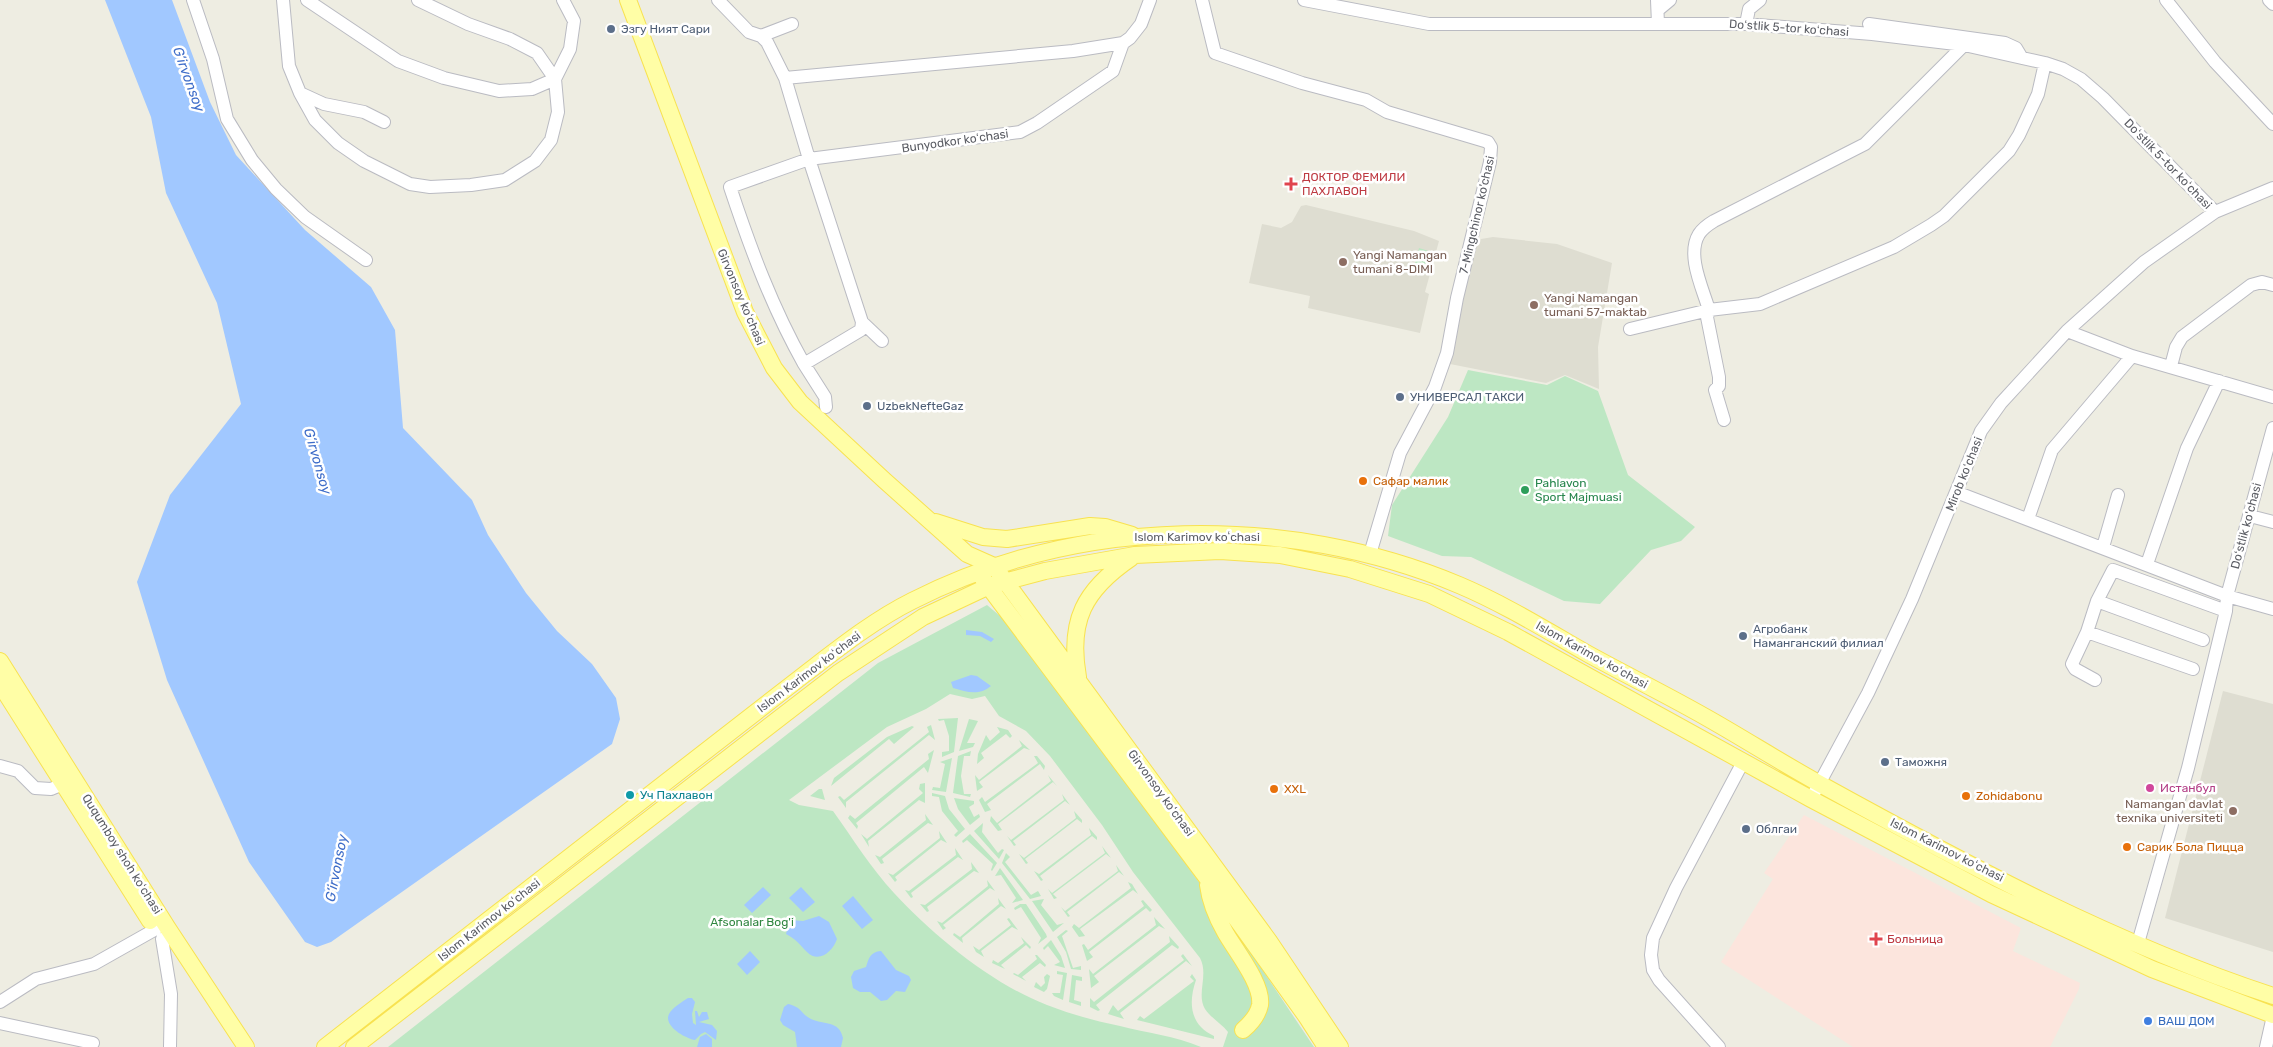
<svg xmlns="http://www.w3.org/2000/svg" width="2273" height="1047" font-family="Rubik,sans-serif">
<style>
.education{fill:#deddd1}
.medical{fill:#fce5dd}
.green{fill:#bde7c3}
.water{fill:#a1c8ff}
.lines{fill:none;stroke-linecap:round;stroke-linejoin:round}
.minor-casing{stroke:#babbc2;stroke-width:14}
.major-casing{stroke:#f8e251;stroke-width:18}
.minor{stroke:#fff;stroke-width:12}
.major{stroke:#fffea6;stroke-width:16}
.service-dot{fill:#5c6f8a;stroke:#fff;stroke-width:2}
.health-dot{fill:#e0444e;stroke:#fff;stroke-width:2}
.education-dot{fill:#8d6e63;stroke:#fff;stroke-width:2}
.food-dot{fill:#e8710a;stroke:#fff;stroke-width:2}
.leisure-dot{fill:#2e9e5b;stroke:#fff;stroke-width:2}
.hotel-dot{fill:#d1479c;stroke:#fff;stroke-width:2}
.culture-dot{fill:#0f9aa8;stroke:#fff;stroke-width:2}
.shop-dot{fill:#3f7fe0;stroke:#fff;stroke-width:2}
.labels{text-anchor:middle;stroke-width:5;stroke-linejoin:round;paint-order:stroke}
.street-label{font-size:12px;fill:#5b5d64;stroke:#fff}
.service-label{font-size:12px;fill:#4e5e75;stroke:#fff;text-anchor:start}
.health-label{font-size:12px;fill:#be3a42;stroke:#fff;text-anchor:start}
.education-label{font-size:12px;fill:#785e54;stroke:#fff;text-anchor:start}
.food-label{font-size:12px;fill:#c56008;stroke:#fff;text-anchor:start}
.leisure-label{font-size:12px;fill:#27864d;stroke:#fff;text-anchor:start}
.hotel-label{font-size:12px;fill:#b23c85;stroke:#fff;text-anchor:start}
.culture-label{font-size:12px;fill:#0d838f;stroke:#fff;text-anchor:start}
.park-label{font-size:12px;fill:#308640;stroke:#fff}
.shop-label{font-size:12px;fill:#366cbe;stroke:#fff;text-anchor:start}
.water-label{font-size:14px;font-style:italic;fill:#3e6dc9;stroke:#fff}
</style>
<rect width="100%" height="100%" fill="#eeede2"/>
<path class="education" d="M1306,205L1414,231L1439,241L1425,292L1429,294L1420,333L1308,308L1310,296L1249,283L1262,224L1281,228L1292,222L1301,206Z
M1493,237L1557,244L1612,263L1598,347L1599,389L1565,375L1546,383L1450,364L1473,250L1481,239Z
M2223,691L2273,704V952L2165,918Z"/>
<path class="medical" d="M1804,815L2021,928L2013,951L2080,983L2079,989L2050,1047H1853L1721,962L1773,879L1764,873Z"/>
<path class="green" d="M1419,248L1432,252L1425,274L1413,271Z
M1468,370L1547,385L1565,376L1598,391L1628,475L1695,527L1681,541L1651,550L1600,604L1564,601L1471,557L1442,556L1388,536L1392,505L1448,417Z
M987,605L1013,627L1255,959L1314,1047H1223L1228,1032C1222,1024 1211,1018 1205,1009C1196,994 1209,975 1200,958L1133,872L1102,825L1050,756L1026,731L999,716L985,696L972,699L950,694L926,709L887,727L789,800L799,805L833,811C853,839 871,868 894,893C934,936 992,984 1047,1005C1070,1014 1095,1021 1120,1026C1147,1033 1175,1036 1201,1047H388L878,663Z
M958,718L954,752L942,757V752L949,751V736L944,720L939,721L938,719Z
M969,719L978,721L967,743H975L973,747L959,751Z
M931,725L935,740L929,735L846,802V808L838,797L840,796L844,800L929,732L927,727Z
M912,726L914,727L894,744L889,739L831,786L834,778L887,737Z
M997,727L1008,730L1012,736L1010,738L1006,734L981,753L984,758L977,764L978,754L986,735L990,741L1000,732Z
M1019,740L1030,750L1024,748L979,782L983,787L977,791L975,775L979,780L1022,746Z
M934,750L928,773L924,767L856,823L858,826L857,829L848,818L850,815L855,819L929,759L928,754Z
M971,751L970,756H964L961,776L964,794H971L970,797L953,793L958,756Z
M1034,756H1037L1045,766L1044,770L1040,764L987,804L991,810L985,812L979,800L982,797L985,802L1038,763Z
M952,758L946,792L932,790L933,787L940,788L945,764L940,762Z
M1048,775L1057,786L1053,782L998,824L1002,830L998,831L990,821L991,816L997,823L1051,781Z
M925,783V803L919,800L868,841L869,847L861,834L867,839L923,793L919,789L920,784Z
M819,789H822L825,800L810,796Z
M932,793L945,796L949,809L965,829L956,837L954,835L958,831L942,811L939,797L932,796Z
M1062,794L1070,805L1065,801L1013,841L1016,845L1014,846L1007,836L1011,840L1064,800Z
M954,798L974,801V804L969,807L974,817L979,814L980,817L970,825L958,809Z
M1074,811L1082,820V823L1077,819L1025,859L1028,863L1026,864L1019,854L1024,858L1076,818Z
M925,814L933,825L928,823L882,859L884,863L881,864L875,855L880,857L926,820Z
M983,823L982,832L998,853L1002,849L1004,850L999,859L974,831Z
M1089,828L1097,837V840L1092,836L1040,876L1043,880L1041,881L1034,871L1039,874L1091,835Z
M939,831L947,843L941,840L895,877L897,880L895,882L888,873L893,875L940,838Z
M970,834L997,863L992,871L991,870L993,864L967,840L963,843L962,841Z
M1102,846L1111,858L1106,854L1053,894L1057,898L1054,899L1048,889L1052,893L1105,853Z
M955,848L963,860L958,857L911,893L913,897L911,898L905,890L909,891L956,855Z
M1006,853L1010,857L1005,862L1031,895L1038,891L1041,896L1030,899L1002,863Z
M971,862L979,873L974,871L927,907L929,911L927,912L920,904L925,905L972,869Z
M1116,865L1124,876L1119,872L1067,912L1070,916L1068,917L1061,907L1065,911L1118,871Z
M1000,868L1023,900L1012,903L1016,898L1001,875L995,876Z
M987,880L995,891L990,888L943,925L946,928L943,930L937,921L942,923L988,886Z
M1128,882L1132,884L1138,894L1133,890L1080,929L1085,936L1079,937L1072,927L1074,924L1079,928L1131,888Z
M998,898L1006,909L1001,906L962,938L963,943L953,935L954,933L960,937L999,904Z
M1044,899L1041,905L1057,925L1064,923L1053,932L1032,901Z
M1143,900L1152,910L1150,912L1146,908L1089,952L1093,957L1087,961L1082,945L1084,944L1088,950L1144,906L1141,901Z
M1020,904H1026L1046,934L1047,937L1038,944L1041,938L1021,907L1015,910L1014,908Z
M1154,917L1165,929L1159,926L1094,976L1099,982L1091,988L1089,969L1093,974L1156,925Z
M1009,918L1018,930L1012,927L981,951L984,957L976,952L973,946L979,950L1011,925L1007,919Z
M1066,930L1068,931L1062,936L1073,968L1081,966V973V970L1071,969L1066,952L1057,937Z
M1169,936L1179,947L1178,949L1172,945L1096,1005L1100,1010L1098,1011L1090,1007V998L1094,1002L1170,942Z
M1021,937L1031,947L1030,949L1026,945L1001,965L1005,969L992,963L993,960L998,963L1024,943Z
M1051,940L1061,956L1065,968L1054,965L1060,962L1048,946L1044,950L1043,948Z
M1183,954L1192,966L1186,961L1120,1013L1124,1019L1108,1014L1113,1005L1118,1011L1184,960L1181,956Z
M1035,955H1037L1046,965L1045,967L1040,963L1022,977L1026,981L1013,974L1014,973L1018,975L1037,959Z
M1057,971L1067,973L1063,1000L1054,996L1052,993H1060L1063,975L1057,974Z
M1047,974L1050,976L1047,989L1044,992L1034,987L1036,982L1041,987L1045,983L1044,977Z
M1192,974L1196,980C1188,1003 1190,1025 1214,1036V1039L1137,1020L1140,1016L1144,1019L1194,981L1190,977Z
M1072,975L1082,977V981L1076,980L1074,1000L1081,1002V1006L1069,1002Z"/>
<path class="water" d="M105,0H172L210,102L236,155L305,230L371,287L395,330L403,428L472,500L488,535L526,593L557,631L592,664L616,698L620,719L612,744L331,942L317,947L305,942L249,862L167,680L137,582L170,495L241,404L217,303L166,193L151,117Z
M966,630L982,632L994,639L991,642L980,636L966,635Z
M971,675L977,676L991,686C979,696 967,692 953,688L951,682Z
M763,887L771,895L752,913L744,905Z
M801,887L815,902L803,912L789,898Z
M853,896L873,920L862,929L842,906Z
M819,916L829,922L837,939C833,951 819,964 807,952C800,945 796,939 786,934L790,920L803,921Z
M750,951L760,962L747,975L737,964Z
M881,951L896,970L909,976L911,980L905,992L896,991L887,1000L881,1001L870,992H860L853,988L851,977L854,971L866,967C869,958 870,952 881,951Z
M688,998H692L695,1002L692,1014L693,1023L696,1025L695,1011H697L699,1017L702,1012H707L709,1019L699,1022L712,1025L717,1031L716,1040L705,1032L701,1034L695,1040C686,1039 663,1026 669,1014C672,1008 682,1002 688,998Z
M788,1004C802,1007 801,1014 811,1019C824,1025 839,1020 843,1038L841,1047H797L795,1032L783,1025L780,1020L784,1007Z
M706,1034L712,1039V1047H697L700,1037Z"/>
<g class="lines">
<g class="minor-casing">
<path id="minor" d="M193,0L213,59L227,119L252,160L276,189L305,217L366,260
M283,0L289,66L300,93L315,120L338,143L364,161L410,184L430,187L471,185L505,180L535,161L551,140L558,112L555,79L537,53L510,39L468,24L418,0
M307,0L398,61L444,78L499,91L532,89L555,79L570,49L574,21L563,0
M718,0L749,32L761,36L767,42L785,78L809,159L730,187C751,250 772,307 804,364
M1202,0L1215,53L1302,83L1366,100L1387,112L1488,142L1491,147L1490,162L1457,298L1447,353L1435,387L1400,453L1370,554
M1304,0L1429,24H1746L1872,34L1964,45L2045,63L2063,69L2081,79L2103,98L2215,212
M1657,0L1658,24
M2166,0L2215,62L2273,124
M2269,0L2273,4
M1658,10L1670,0
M1746,24L1749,9L1760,0
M1869,24L2005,43L2016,48L2022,58
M761,36L792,24
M785,78L1073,51L1123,43L1130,38L1141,24L1150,0
M300,93L324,104L364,112L384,122
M862,322L882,341
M1630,329L1709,310L1760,304L1894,247L1931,225L1944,216L2009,151L2019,135L2038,94L2045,63
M2067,331L2132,356L2273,397
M2171,366L2176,347L2182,337L2251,285L2262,282L2273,285
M826,407L825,397L804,364L861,330L862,322L809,159L1020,132L1037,123L1113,71L1123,43
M1724,420L1715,390L1719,386V377L1707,317L1709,310C1703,289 1686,255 1699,234C1703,228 1709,224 1714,221L1865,144L1964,45
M1956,492L2227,596L2273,609
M2250,516L2273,522
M2028,519L2052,450L2132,356
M2103,547L2118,495
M2147,564L2187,448L2219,381
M2097,601L2203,640
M2087,632L2193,669
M2095,680L2075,669L2072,664L2087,632L2097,601L2113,570L2226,611
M0,766L18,771L35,788L51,789L63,784
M1811,799L1868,693L1912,599L1981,431L2001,403L2067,331L2144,262L2215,212L2273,188
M162,939L171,994L170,1047
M2138,943L2188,768L2226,611L2227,596L2273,428
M0,1002L36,979L94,964L156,929
M0,1023L93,1043
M1719,1047L1659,980L1653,970L1651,955L1653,938L1676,888L1743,762
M2266,1047L2273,1016"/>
</g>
<g class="major-casing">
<path id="major" d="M628,0L745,312L774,368L800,402L884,480L967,554L994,566L1269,941L1340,1047
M936,522L983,537L1007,539L1090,526L1105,527L1132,535
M983,579L1207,878L1306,1016L1326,1047
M0,661L167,927L246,1047
M1078,677C1068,621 1084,590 1131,558
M0,684L150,921
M1208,885C1210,901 1217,918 1225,932C1235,950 1263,984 1260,1005C1258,1015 1250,1024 1243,1030
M325,1047L805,674C839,648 874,620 912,601C1079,516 1287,513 1459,585C1504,604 1546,630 1588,654C1628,676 1669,696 1709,719C1746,740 1782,763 1820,784C1965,864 2115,944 2273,996
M354,1047L838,673L923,617L989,586L1045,571L1135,555L1220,551L1280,555L1350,569L1429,594L1508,632L1811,799L1991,894L2152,969L2273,1015"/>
</g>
<use href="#minor" class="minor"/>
<use href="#major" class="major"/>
</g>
<g class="service-dot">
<circle cx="611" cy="29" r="5"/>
<circle cx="1400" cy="397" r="5"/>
<circle cx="867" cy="406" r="5"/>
<circle cx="1743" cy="636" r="5"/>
<circle cx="1885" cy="762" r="5"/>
<circle cx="1746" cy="829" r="5"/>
</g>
<g class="health-dot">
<path d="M1288.5 176.5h5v5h5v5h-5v5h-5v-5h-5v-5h5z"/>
<path d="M1873.5 931.5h5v5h5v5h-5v5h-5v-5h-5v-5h5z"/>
</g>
<g class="education-dot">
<circle cx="1343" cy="262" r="5"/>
<circle cx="1534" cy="305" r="5"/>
<circle cx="2233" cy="811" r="5"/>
</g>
<g class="food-dot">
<circle cx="1363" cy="481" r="5"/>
<circle cx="1274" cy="789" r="5"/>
<circle cx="1966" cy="796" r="5"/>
<circle cx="2127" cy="847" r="5"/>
</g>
<circle class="leisure-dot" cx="1525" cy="490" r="5"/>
<circle class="hotel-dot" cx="2150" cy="788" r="5"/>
<circle class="culture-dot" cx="630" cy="795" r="5"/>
<circle class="shop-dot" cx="2148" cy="1021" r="5"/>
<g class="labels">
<g class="street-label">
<text transform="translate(1789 28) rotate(4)" y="4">Doʻstlik 5-tor koʻchasi</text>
<text transform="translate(955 141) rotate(-8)" y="4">Bunyodkor koʻchasi</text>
<text transform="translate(2168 164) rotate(46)" y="4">Doʻstlik 5-tor koʻchasi</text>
<text transform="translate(1477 215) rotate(-77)" y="4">7-Mingchinor ko'chasi</text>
<text transform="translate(741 297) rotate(67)" y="4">Girvonsoy koʻchasi</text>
<text transform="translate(1964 474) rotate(-68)" y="4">Mirob koʻchasi</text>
<text transform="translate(2246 526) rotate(-75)" y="4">Doʻstlik koʻchasi</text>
<text x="1197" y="541">Islom Karimov koʻchasi</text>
<text transform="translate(1592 655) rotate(29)" y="4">Islom Karimov koʻchasi</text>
<text transform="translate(809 672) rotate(-37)" y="4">Islom Karimov koʻchasi</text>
<text transform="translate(1161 793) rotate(54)" y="4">Girvonsoy koʻchasi</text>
<text transform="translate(1947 850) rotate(27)" y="4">Islom Karimov koʻchasi</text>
<text transform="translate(122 854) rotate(58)" y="4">Ququmboy shoh koʻchasi</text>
<text transform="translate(489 920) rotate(-38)" y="4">Islom Karimov koʻchasi</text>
</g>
<g class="service-label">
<text x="621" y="33">Эзгу Ният Сари</text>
<text x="1410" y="401">УНИВЕРСАЛ ТАКСИ</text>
<text x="877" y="410">UzbekNefteGaz</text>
<text x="1753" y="633">Агробанк<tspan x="1753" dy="14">Наманганский филиал</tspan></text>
<text x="1895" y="766">Таможня</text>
<text x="1756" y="833">Облгаи</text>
</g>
<g class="health-label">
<text x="1302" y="181">ДОКТОР ФЕМИЛИ<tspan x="1302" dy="14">ПАХЛАВОН</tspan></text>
<text x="1887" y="943">Больница</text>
</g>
<g class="education-label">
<text x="1353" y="259">Yangi Namangan<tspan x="1353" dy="14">tumani 8-DIMI</tspan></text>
<text x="1544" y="302">Yangi Namangan<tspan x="1544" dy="14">tumani 57-maktab</tspan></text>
<text x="2223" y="808" text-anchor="end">Namangan davlat<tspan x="2223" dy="14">texnika universiteti</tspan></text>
</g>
<g class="food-label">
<text x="1373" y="485">Сафар малик</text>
<text x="1284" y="793">XXL</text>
<text x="1976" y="800">Zohidabonu</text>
<text x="2137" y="851">Сарик Бола Пицца</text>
</g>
<g class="leisure-label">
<text x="1535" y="487">Pahlavon<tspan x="1535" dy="14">Sport Majmuasi</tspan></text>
</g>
<g class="hotel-label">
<text x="2160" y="792">Истанбул</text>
</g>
<g class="culture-label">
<text x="640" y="799">Уч Пахлавон</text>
</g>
<g class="park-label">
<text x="752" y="926">Afsonalar Bog'i</text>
</g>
<g class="shop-label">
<text x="2158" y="1025">ВАШ ДОМ</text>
</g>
<g class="water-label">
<text transform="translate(189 79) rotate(70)" y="5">G‘irvonsoy</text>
<text transform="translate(318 461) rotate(74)" y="5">G‘irvonsoy</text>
<text transform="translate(336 868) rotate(-79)" y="5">G‘irvonsoy</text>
</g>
</g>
</svg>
